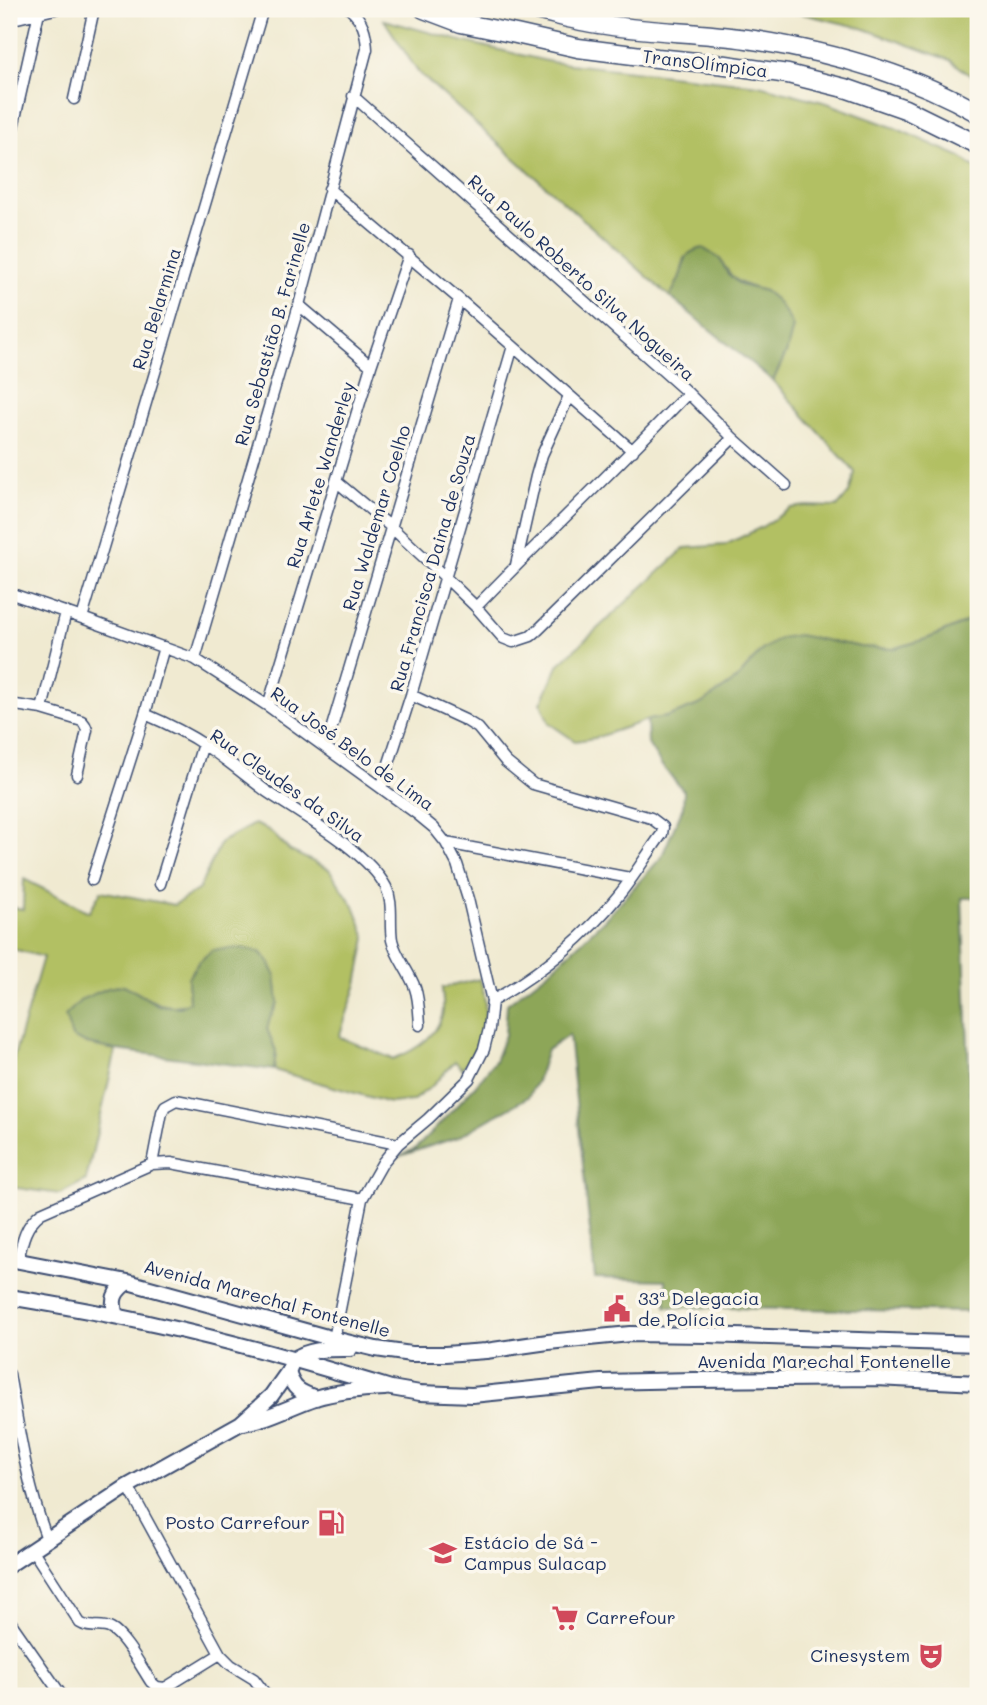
<svg xmlns="http://www.w3.org/2000/svg" width="987" height="1705" font-family="Mali,sans-serif">
<style>
.green{fill:#b2c063;stroke:#667860;stroke-width:2}
.forest{fill:#8da659;stroke:#546a5c;stroke-width:2}
.lines{fill:none;stroke-linecap:round;stroke-linejoin:round}
.minor-casing{stroke:#3b4b6f;stroke-width:13}
.secondary-casing{stroke:#3b4b6f;stroke-width:18}
.primary-casing{stroke:#3b4b6f;stroke-width:18}
.motorway-casing{stroke:#3b4b6f;stroke-width:21}
.minor{stroke:#fff;stroke-width:10}
.secondary{stroke:#fff;stroke-width:14}
.primary{stroke:#fff;stroke-width:14}
.motorway{stroke:#fff;stroke-width:18}
.labels{text-anchor:middle;stroke-width:7;stroke-linejoin:round;paint-order:stroke}
.street-label{font-size:18px;fill:#1b2f5e;stroke:#fbf7ec}
.poi-label{font-size:18px;fill:#1b2f5e;stroke:#fbf7ec;text-anchor:start}
</style>
<rect width="100%" height="100%" fill="#fbf7ec"/>
<filter id="ink" filterUnits="userSpaceOnUse"><feTurbulence type="fractalNoise" baseFrequency=".0143" numOctaves="2"/><feDisplacementMap in="SourceGraphic" scale="14" xChannelSelector="R" yChannelSelector="G"/><feConvolveMatrix kernelMatrix="1 2 1 2 8 2 1 2 1" color-interpolation-filters="sRGB"/></filter>
<filter id="wash" filterUnits="userSpaceOnUse"><feTurbulence type="fractalNoise" baseFrequency=".00686" numOctaves="4" result="noise"/><feDisplacementMap in="SourceGraphic" scale="28" xChannelSelector="R" yChannelSelector="G"/><feGaussianBlur stdDeviation="1.57" result="paint"/><feColorMatrix in="noise" values="0 0 0 0 0 0 0 0 0 0 0 0 0 0 0 0 0 1.4 0 .05"/><feComposite in="paint" operator="in"/></filter>
<g filter="url(#wash)">
<rect width="100%" height="100%" fill="#f0ead1"/>
<path class="green" d="M782,9H978V81L950,60L862,28Z
M384,20L461,41L551,62L759,85L827,103L895,128L961,157L978,170V616L962,624L929,638L893,649L861,647L830,642L762,650L736,680L701,704L667,717L647,720L595,738L575,741L549,723L541,703L559,664L685,548L725,545L762,527L791,508L806,506L837,507L849,493L855,472L773,381L787,351L765,291C739,284 734,283 720,259L685,257L680,277L670,297L418,72Z
M254,824L269,830L290,851L329,869L355,908L366,938L357,984L339,1037L393,1059C414,1051 435,1039 442,1016C445,1008 442,996 442,988L480,979C491,1014 485,1041 462,1069L455,1061L432,1086L412,1101L390,1103L274,1070L276,1051L267,1029L270,1018L278,1003L275,975L269,962L198,963L188,978L189,1002C166,1014 144,996 124,985L87,1044L116,1050L86,1180L60,1194L9,1187V1074L43,957L9,948V907L23,909L24,879L89,912L101,891L174,905L199,889L221,842Z"/>
<path class="forest" d="M703,248L720,259L728,274L741,285L765,291L776,300L787,315L793,327L787,351L773,381L670,297C673,290 678,283 680,276C687,259 682,253 703,248Z
M978,616V898H962L970,1094H978V1312L666,1307V1280L595,1278L569,1035L547,1050L537,1081L528,1097L458,1137L397,1157L415,1149L434,1130L475,1086L495,1061L505,1035L507,1004L552,969L605,919L661,858L683,807L684,791L662,766L648,744L647,720L667,717L701,704L736,680L762,650L781,638L798,635L861,647L893,649L929,638L962,624Z
M241,948L260,952L269,962L275,975L278,1003L270,1018L267,1029L276,1051L274,1070L116,1050L87,1044L72,1037L65,1016L82,999L108,988L124,985L158,1005L180,1007L189,1002L188,978L198,963L212,950Z"/>
</g>
<g filter="url(#ink)">
<g class="lines">
<g class="minor-casing">
<path id="minor" d="M9,20L55,9
M353,96L688,393L733,438L786,485
M74,99L94,9
M9,145L39,12
M329,189L459,299L633,451
M299,305L371,366
M337,482L391,527L445,577L476,607L503,638L513,642L531,636L538,630L733,438
M516,565L536,476L542,455L569,396
M9,593L82,618L195,659L268,706L417,814L434,828L446,843L457,864L468,899L492,1001L489,1029L484,1049L469,1079L428,1119L398,1144L383,1162L362,1199L334,1339
M476,607C545,535 619,466 688,393
M82,618L263,9
M195,659L299,305L367,49C366,31 363,21 350,9
M411,695L465,720L478,728L506,762L533,784L651,818L663,827L662,834C647,854 634,877 618,896C583,939 539,974 492,1001
M9,704L42,709L82,721L85,725L87,730L77,775
M268,706L371,366L409,255
M42,709L66,612
M145,714C166,723 187,733 206,746C227,760 246,776 266,791C300,814 367,851 386,887C394,904 389,922 392,940C396,957 409,971 415,988C419,999 419,1013 420,1025
M326,747L459,299
M381,788L411,695L513,346
M446,843L630,878
M92,880L145,714L164,647
M160,884L203,744
M152,1164L162,1112L165,1106L176,1100L398,1144
M18,1261C22,1242 25,1225 41,1213L152,1164L171,1163L362,1199
M9,1374C19,1430 27,1486 47,1539
M128,1486L220,1654L231,1665L254,1679L267,1696
M32,1549L80,1623C90,1630 101,1623 111,1629C124,1635 143,1670 151,1682L157,1687L165,1688L220,1654
M9,1620L62,1696"/>
</g>
<g class="secondary-casing">
<path id="secondary" d="M288,1372C293,1389 299,1392 316,1398
M243,1423C269,1419 291,1406 315,1398C338,1391 362,1389 385,1388
M9,1565L128,1486L241,1423L271,1396L288,1372L293,1360"/>
</g>
<g class="primary-casing">
<path id="primary" d="M9,1259L128,1282L334,1339L376,1349L411,1354H445L486,1351L548,1342L630,1334L707,1335L978,1344
M9,1297C58,1305 108,1314 157,1325C236,1342 314,1365 391,1388L420,1393L472,1395L601,1382L693,1380L876,1378L978,1383
M116,1316C111,1300 114,1291 128,1282
M293,1360C309,1348 331,1349 350,1349"/>
</g>
<g class="motorway-casing">
<path id="motorway" d="M424,9L461,23L516,34L578,48L657,58L726,65L788,74L848,89L905,109L978,145
M531,9C554,14 576,21 599,24C648,32 698,32 747,39C827,51 908,72 978,113"/>
</g>
<use href="#minor" class="minor"/>
<use href="#secondary" class="secondary"/>
<use href="#primary" class="primary"/>
<use href="#motorway" class="motorway"/>
</g>
</g>
<defs>
<g id="civic-bare" transform="scale(2.1)"><path d="M-.6-6.5H3V-4.5H.6V-3L4-1V1h2V6H-6V1h2V-1L-.6-3ZM-1.2 2.5V6h2.4V2.5Z" fill="#d1495b" stroke="#fbf7ec" stroke-width="2.5" paint-order="stroke"/></g>
<g id="fuel-bare" transform="scale(2.1)"><path d="M-5.5-6h7V0h2V4h1.3V-2.5L3-4.5l.8-.8L6-3V5H2.5V1h-1V6h-7ZM-4.2-4.7v3.2H.2V-4.7Z" fill="#d1495b" stroke="#fbf7ec" stroke-width="2.5" paint-order="stroke"/></g>
<g id="university-bare" transform="scale(2.1)"><path d="M0-5L7-2L0 1L-7-2ZM-4 1L0 2.5L4 1V4Q0 6-4 4Z" fill="#d1495b" stroke="#fbf7ec" stroke-width="2.5" paint-order="stroke"/></g>
<g id="supermarket-bare" transform="scale(2.1)"><path d="M-6-5.5h2.5l.6 2H6L4.5 2H-2.5L-4.4-4H-6ZM-1.5 3.2a1.3 1.3 0 1 0 .1 0ZM3 3.2a1.3 1.3 0 1 0 .1 0Z" fill="#d1495b" stroke="#fbf7ec" stroke-width="2.5" paint-order="stroke"/></g>
<g id="theatre-bare" transform="scale(2.1)"><path d="M-5-5.5Q0-4 5-5.5V0Q5 5 0 6Q-5 5-5 0ZM-3.3-2.5H-1v1.5H-3.3ZM1-2.5H3.3v1.5H1ZM-2.8 1Q0 5.5 2.8 1Z" fill="#d1495b" stroke="#fbf7ec" stroke-width="2.5" paint-order="stroke"/></g>
</defs>
<g fill-rule="evenodd">
<use href="#civic-bare" x="617" y="1309"/>
<use href="#fuel-bare" x="331" y="1523"/>
<use href="#university-bare" x="443" y="1553"/>
<use href="#supermarket-bare" x="565" y="1618"/>
<use href="#theatre-bare" x="931" y="1656"/>
</g>
<g class="labels">
<g class="street-label">
<text transform="translate(705 64) rotate(7)" y="6">TransOlímpica</text>
<text transform="translate(581 278) rotate(42)" y="6">Rua Paulo Roberto Silva Nogueira</text>
<text transform="translate(157 309) rotate(-73)" y="6">Rua Belarmina</text>
<text transform="translate(273 334) rotate(-74)" y="6">Rua Sebastião B. Farinelle</text>
<text transform="translate(321 475) rotate(-73)" y="6">Rua Arlete Wanderley</text>
<text transform="translate(377 518) rotate(-73)" y="6">Rua Waldemar Coelho</text>
<text transform="translate(433 563) rotate(-74)" y="6">Rua Francisca Daina de Souza</text>
<text transform="translate(352 749) rotate(36)" y="6">Rua José Belo de Lima</text>
<text transform="translate(287 786) rotate(35)" y="6">Rua Cleudes da Silva</text>
<text transform="translate(267 1299) rotate(15)" y="6">Avenida Marechal Fontenelle</text>
<text x="824" y="1368">Avenida Marechal Fontenelle</text>
</g>
<g class="poi-label">
<text x="638" y="1305">33ª Delegacia<tspan x="638" dy="21">de Polícia</tspan></text>
<text x="310" y="1529" text-anchor="end">Posto Carrefour</text>
<text x="464" y="1549">Estácio de Sá -<tspan x="464" dy="21">Campus Sulacap</tspan></text>
<text x="586" y="1624">Carrefour</text>
<text x="910" y="1662" text-anchor="end">Cinesystem</text>
</g>
</g>
<rect width="987" height="1705" fill="none" stroke="#fbf7ec" stroke-width="35"/>
</svg>
